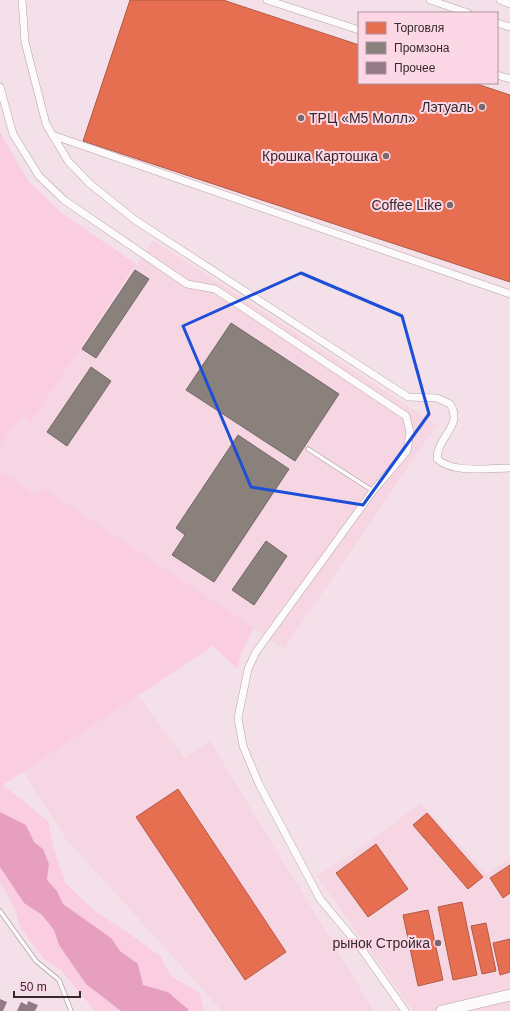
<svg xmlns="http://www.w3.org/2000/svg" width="510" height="1011" font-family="Arial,sans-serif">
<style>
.built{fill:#f7d6e4}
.green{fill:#facee0}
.water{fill:#e79fc0}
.shops{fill:#e76f51;stroke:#b25a47}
.industry{fill:#8a817c;stroke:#716765}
.building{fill:#947a87}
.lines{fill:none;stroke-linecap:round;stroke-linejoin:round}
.lane-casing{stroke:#b3a4aa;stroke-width:5}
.street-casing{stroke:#b3a4aa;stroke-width:8}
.secondary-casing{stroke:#b3a4aa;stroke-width:12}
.lane{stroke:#fdfafc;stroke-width:3.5}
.street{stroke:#fdfafc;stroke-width:7}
.secondary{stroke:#fdfafc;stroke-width:11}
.marked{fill:none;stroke:#1d4ed8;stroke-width:3;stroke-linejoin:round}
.poi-dot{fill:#796a70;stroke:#fcd8e7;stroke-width:1.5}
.labels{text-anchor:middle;stroke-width:4;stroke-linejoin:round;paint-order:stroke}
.poi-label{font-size:14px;fill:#372a2f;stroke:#fcd8e7;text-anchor:end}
</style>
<rect width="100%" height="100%" fill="#f4e0e8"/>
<path class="built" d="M153,240L437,425L284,649L43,488L36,497L0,470V446L22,415L32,421Z
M138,695L184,758L210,741L374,1011H222L66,839L23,771Z
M421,803L486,874L510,858V1011H413L317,876L359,849Z"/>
<path class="green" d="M0,132L28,181L63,214L136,264L31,422L22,415L0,446Z
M0,470L36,496L43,488L253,628L241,654L237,669L213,646L3,785L48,821L53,846L65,883L97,913L123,929L160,956L172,977L199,992L204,1011H188V1008L168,992L143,985L138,964L120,951L111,938L63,904L57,891L47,880L49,864L43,849L34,842L26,825L0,812Z
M0,867L24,903L42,915L54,930L59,945L108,1000L121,1011H95L62,971L43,958L20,927L15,908L0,882Z"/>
<path class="water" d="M0,812L26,825L34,842L43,849L49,864L47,880L57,891L63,904L111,938L120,951L138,964L143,985L168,992L188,1009V1011H121L86,984L59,945L54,930L42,915L24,903L0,867Z"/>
<path class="shops" d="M130,0H223L359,45V83H474L510,95V282L83,141Z
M178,789L286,952L245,980L136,817Z
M427,813L483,877L468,889L413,825Z
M376,844L408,889L368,917L336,873Z
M510,865V893L503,898L490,878Z
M462,902L477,975L453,980L438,907Z
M428,910L443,980L418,986L403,915Z
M486,923L496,971L482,974L471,926Z
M510,939V972L500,975L493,943Z"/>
<path class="industry" d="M135,270L149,279L96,358L82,349Z
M231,323L339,394L295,461L186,390Z
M91,367L111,381L67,446L47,432Z
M238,435L289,469L214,582L172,555L185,535L176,528Z
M266,541L287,556L254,605L232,590Z"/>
<path class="building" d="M0,999L7,1002L3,1011H0Z
M28,1001L38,1005L35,1011H17L21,1002L27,1005Z"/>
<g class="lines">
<g class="lane-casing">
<path id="lane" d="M308,449L373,491
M0,911L36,961L59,980L71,1011"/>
</g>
<g class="street-casing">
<path id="street" d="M22,0L25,42L46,124L68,161L89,183L135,220L408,397L437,398L450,404C464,426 437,436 437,459C454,474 488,468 510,468
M267,0L359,30
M430,0L468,13
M500,0L510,4
M497,23L510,27
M497,75L510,79
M0,87L13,134L39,176L64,200L187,284L215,289L406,416L410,432L407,451L373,491L256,652L248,669L238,718L243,746L259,784L320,899L361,948L405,1011
M52,135L510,294"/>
</g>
<g class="secondary-casing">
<path id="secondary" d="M442,1011L510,995"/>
</g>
<use href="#lane" class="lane"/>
<use href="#street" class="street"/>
<use href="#secondary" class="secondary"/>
</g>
<path class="marked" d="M301,273L402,316L429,414L363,505L251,487L183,326Z"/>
<g class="poi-dot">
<circle cx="482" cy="107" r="4"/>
<circle cx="301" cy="118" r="4"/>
<circle cx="386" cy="156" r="4"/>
<circle cx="450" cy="205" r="4"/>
<circle cx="438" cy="943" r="4"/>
</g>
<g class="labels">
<g class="poi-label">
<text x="474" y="112">Лэтуаль</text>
<text x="309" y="123" text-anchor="start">ТРЦ «М5 Молл»</text>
<text x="378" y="161">Крошка Картошка</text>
<text x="442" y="210">Coffee Like</text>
<text x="430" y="948">рынок Стройка</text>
</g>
</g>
<rect x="358" y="12" width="140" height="72" fill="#fcd8e7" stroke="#ad929d"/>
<rect x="366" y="22" width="20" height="12" fill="#e76f51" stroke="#ad929d"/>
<text x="394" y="32" font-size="12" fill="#372a2f">Торговля</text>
<rect x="366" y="42" width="20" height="12" fill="#8a817c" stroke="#ad929d"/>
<text x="394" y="52" font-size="12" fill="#372a2f">Промзона</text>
<rect x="366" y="62" width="20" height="12" fill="#947a87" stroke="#ad929d"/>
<text x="394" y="72" font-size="12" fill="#372a2f">Прочее</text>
<path d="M14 991v6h66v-6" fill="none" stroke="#372a2f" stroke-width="2"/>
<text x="20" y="991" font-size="12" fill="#372a2f" stroke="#fcd8e7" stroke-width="3" paint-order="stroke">50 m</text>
</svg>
